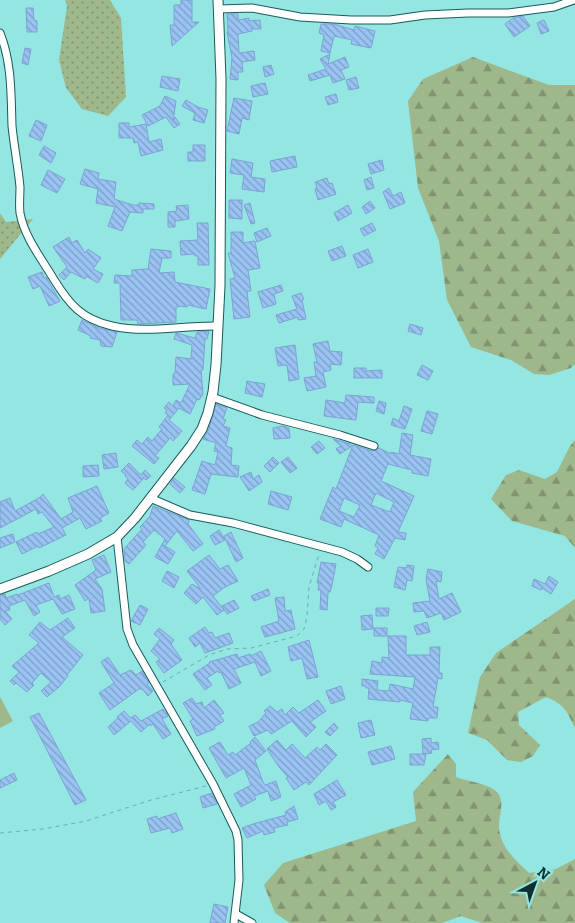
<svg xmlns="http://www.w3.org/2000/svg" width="575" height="923" font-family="Bitter,serif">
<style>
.grass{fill:url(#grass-dots)}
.forest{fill:url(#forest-firs)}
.pitch{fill:#9eb78b}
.building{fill:url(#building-back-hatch);stroke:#7ba4d2;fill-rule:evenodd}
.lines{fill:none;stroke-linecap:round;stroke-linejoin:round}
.minor-casing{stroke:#185b59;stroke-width:9}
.tertiary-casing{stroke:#185b59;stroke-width:11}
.path{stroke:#69aeab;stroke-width:1;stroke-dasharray:4 4;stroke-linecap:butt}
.minor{stroke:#fff;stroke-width:7}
.tertiary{stroke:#fff;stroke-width:9}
</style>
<defs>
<pattern id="grass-dots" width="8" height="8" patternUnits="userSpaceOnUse" patternTransform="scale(1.25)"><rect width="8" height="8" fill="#9eb78b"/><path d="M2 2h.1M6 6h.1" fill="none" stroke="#7f9572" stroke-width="1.8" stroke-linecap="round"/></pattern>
<pattern id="forest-firs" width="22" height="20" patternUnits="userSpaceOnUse" patternTransform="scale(1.25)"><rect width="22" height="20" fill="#9eb78b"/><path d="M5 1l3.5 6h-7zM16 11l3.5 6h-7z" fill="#7f9572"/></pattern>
<pattern id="building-back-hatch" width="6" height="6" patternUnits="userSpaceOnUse" patternTransform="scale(1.25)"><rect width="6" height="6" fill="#99c3f3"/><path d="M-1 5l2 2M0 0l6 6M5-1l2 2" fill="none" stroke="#7b9fc5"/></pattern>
</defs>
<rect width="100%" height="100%" fill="#93e6e2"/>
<path class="grass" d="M65,0H110L121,18L126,97L108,116L82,109L66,88L59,60L67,6Z
M0,213L6,222L33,219L0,259Z"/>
<path class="forest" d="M473,57L549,85H575V364L571,368L549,375L534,374L511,360L471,347L447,300L439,241L418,188L408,101L423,79Z
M575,440V548L565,536L512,521L491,499L506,475L519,470L545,479L557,472L570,446Z
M575,599V728C567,711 564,704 546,697L518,712L519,725L540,745L533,756L521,762L507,760L487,740L468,733L480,677L496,653Z
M448,754L456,764V777C466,781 484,783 493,789C508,798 498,815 499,828C501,848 515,860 529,873L556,869L575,859V923H482L461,916L442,923H290L275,913L264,885L283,863L416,821L413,792Z"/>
<path class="pitch" d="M0,697L13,721L0,728Z"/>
<path class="building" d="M181,0H192V22H199L172,46L170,25H174V5H181Z
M26,8H33L34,20L37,21V32H27Z
M227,14H238V20L249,18V21L260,20L261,29H251L252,31L238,34L239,53L254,51L255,60L242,62L243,72H238V80L230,79L232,58L227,32H228Z
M523,16L530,26L514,37L505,24L513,18Z
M544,20L549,31L541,34L537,23Z
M321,24H334L354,30L355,26L375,31L371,48L351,44L352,40L334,36L330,53L321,51L324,35L319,33Z
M25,48L31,49L28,65L22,63Z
M330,54L328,64L345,57L349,67L341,70L345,79L333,83L330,75L310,81L308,75L326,69L320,59Z
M271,65L274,74L265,77L263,67Z
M162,76L180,79L178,91L160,87Z
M356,77L359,88L349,90L346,80Z
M265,83L268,94L253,97L251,86Z
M336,94L338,102L328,105L325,97Z
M165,96L176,101L173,121L175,117L180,124L174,128L166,117L148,126L142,115L160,106Z
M234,98L252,101L249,120L242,118L239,134L227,131Z
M186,100L198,107L208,110L204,123L193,120L195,113L182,106Z
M36,120L47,125L41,141L29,136Z
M119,123H129V127L146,124L149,142L161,139L163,150L141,156L138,142L134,143L133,138H119Z
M193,145H205V161H188V152H193Z
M44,146L56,153L51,163L39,155Z
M295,156L297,167L272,172L270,161Z
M232,159L253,163L251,177L265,179L264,192L242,189L244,175L230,173Z
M382,160L384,170L371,174L368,164Z
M85,169L99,173L98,179L116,182L114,199L133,205H139V203L154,204V209H143V213L130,212L122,231L108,226L115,207L96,203L98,189L80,184Z
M48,170L65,179L57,193L41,185Z
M371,177L374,188L367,190L364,180Z
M327,178L329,184L332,183L336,194L318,200L315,189L317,188L315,182Z
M389,188L393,196L401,192L405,203L390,209L383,192Z
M229,200H242V219L229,218Z
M370,201L375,208L366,214L362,207Z
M250,203L255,223L251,224L244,205Z
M188,205L189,219L175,221V227H168V212L177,211L176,206Z
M348,205L352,213L338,221L334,213Z
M197,223H208L209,265H198V256H195V254L181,255L180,241L198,240Z
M372,223L376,230L364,236L360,229Z
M267,228L271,236L257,242L254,233Z
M231,232H243V243L255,241L260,268L248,270L251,291H247L250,317L234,319L230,279L235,278L228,253H231Z
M69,237L72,243L77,240L85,253L88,249L101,258L93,269L103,274L98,283L86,276L85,279L71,272L64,280L59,275L67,267L53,247Z
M342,246L346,256L332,261L328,251Z
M151,249L171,251V258H162L159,273L174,272L175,282L210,289L206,309L188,305L187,307L179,306V307H176V322L138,324L137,320H121L120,283H114L115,275L132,276V270L148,269Z
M368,249L373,262L358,268L353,255Z
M42,272L44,278L46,277L60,301L49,306L40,286L33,289L28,277Z
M281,285L283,291L274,294L276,304L263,308L258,292Z
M301,293L304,299L302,300L306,319L298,320V317L279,323L276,315L297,309L292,296Z
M82,320L99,328L117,332L112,347L101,346L100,340L90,338L91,336L78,330Z
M410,324L423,328L421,335L408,331Z
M209,331L207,339H205L203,370H201L203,394L199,400L197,399L190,414L179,408L169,420L182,431L173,441L170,438L155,456L159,458L154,464L132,446L137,440L142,444L148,437L152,441L162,429L159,427L168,415L165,413L167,410L164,408L169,402L173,406L176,400L181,403L190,384L173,385V374L175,373L176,357L191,359L192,345L174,339L176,333L195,338L197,332Z
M328,341L330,351L342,352L341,365L330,364L331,370L323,372L326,387L307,391L304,378L316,376L314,362H317L313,344Z
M295,345L299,379L289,381L287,365L278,366L275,348Z
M422,365L433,371L428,380L417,375Z
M354,368H366V371L382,370V378H354Z
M247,381L265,384L262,397L245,393Z
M346,395L374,397V403L358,402L356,420L324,416L326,400L345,403Z
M379,401L386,403L384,414L376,411Z
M216,404L227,408L223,419L226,420L223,426L230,428L226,446L232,448L231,465L239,466L238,477L211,474L205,494L192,490L202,461L215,465L218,452L214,451L216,443L203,439L208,431Z
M404,406L412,409L405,429L391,425L393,418L399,421Z
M427,411L438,414L432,434L421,431Z
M283,426L289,428L290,438L274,439L273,428Z
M402,433L413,435L410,455L431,459L428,476L412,473V470L388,464L381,481L414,496L398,532L406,533L405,540L395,538L384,559L375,554L378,548L375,546L379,535L344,519L341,527L320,519L333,487L336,489L353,445L372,451L379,448L391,454V452L399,454ZM376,493L394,502L390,512L371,505ZM344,498L360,505L354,517L339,511Z
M333,439L350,444L352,446L340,454L336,449L341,446Z
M319,441L325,448L317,454L311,447Z
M116,453L118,467L104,469L102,455Z
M273,457L279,463L270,472L264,466Z
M288,457L297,468L290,473L281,462Z
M129,463L141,475L145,470L151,476L146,480L143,477L144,478L133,490L125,483L128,479L125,476L126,475L121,471Z
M98,465L99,476L83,477V466Z
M251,472L253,479L259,475L262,482L249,491L240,477Z
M174,478L185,487L180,493L170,484Z
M97,486L109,513L100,518L102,521L86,529L80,518L62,528L66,535L39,548L38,546L22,554L16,542L37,532L38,534L54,527L42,512L38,514L36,509L0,528V502L10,498L15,511L39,498L43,494L61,519L73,512L68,498Z
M271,491L292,497L288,510L268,504Z
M153,506L189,520L188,524L203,544L193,551L177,531L165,546L175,552L168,564L155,557L165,539L154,530L143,542L146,545L129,564L125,561L124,549L142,529L140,527L150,516Z
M219,530L225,540L215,545L210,536Z
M231,532L243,558L236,562L224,536Z
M13,534L15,542L0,548V538Z
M104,555L111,572L95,579L102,589L105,611L91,613L89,598L85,601L75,585L96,570L92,560Z
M209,555L220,569L228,565L238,581L225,587L213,596L224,610L217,615L203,597L196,604L184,593L192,584L201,589L187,571Z
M321,562L336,564L332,585L330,592H328L327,610L320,609L321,590H318L319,583H317Z
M407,565L414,566L412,581L407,580L405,590L394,587L398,567L407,568Z
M428,569L442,572L441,582L436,581L439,599L452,593L461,612L444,620L441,613L427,618L424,611L414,612L413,603L430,601L426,579Z
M167,571L179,577L174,588L162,581Z
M549,576L558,582L551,594L542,588L541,590L532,586L534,579L545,584Z
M49,583L54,597L59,595L60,599L69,595L75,609L62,614L53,599L36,605L40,612L34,616L25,600L9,606L10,610L5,611L12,619L5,625L0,619V595L5,594L6,598L17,594L18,595Z
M268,589L270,595L254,601L251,596Z
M284,597L285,611L291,610L295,629L265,637L261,627L279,621L275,598Z
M234,600L239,608L227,614L222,606Z
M140,605L148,609L140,625L131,621Z
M376,608H389L388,616H376Z
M372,615L373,629L362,630L361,616Z
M68,618L75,628L62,637L83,655L67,675L68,676L59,687L47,697L41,691L51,682L41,673L32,683L34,685L27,692L16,683L14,685L10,681L19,672L12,666L39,643L29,635L40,622L50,630Z
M427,622L430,632L417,635L414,626Z
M205,627L209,633L212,632L215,638L229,633L233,643L205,653L200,643L195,647L189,638Z
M159,628L174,640L171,644L182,660L164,673L156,662L160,659L151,651L160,639L154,634Z
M374,628H387V636H374Z
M388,636H406V655H430V647H440L439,673H442V679L438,678L433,707H438L437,718H428V721L410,719L413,703L400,700V702L368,699L369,688H366V686H362V679L378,681L377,690L389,691L390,684L413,689L415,677L370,674L372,661L382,663V657L389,658Z
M309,640L318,677L307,679L302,658L291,661L288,647Z
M261,651L271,671L261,676L255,662L234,669L241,683L229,689L221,672L219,673L218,671L207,678L212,685L205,690L193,674L210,663L209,662L237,654L238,658L250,654L251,656Z
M108,657L120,675L131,670L136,675L142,671L149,683L147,684L153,691L148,696L142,689H139L110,710L99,693L114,683L101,662Z
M341,686L345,699L331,704L326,691Z
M192,698L196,704L202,702L204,708L214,700L224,713L220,715L224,721L214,727L215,729L197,736L190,721L193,719L183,703Z
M318,700L326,711L310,722L316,727L306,737L292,721L271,734L268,730L254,736L249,726L258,722L266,713L264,711L270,706L277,712L282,709L285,715L293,707L299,713Z
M163,709L168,716L162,719L171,734L163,739L153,724L150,726V724L141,732L131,721L114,735L108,727L118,718L117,717L124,711L131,718L135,715L141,721Z
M39,713L86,800L75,805L30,717Z
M371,720L375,735L361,738L358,723Z
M334,723L338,728L330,736L325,732Z
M255,737L266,751L255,760L263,782L265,785L276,781L281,797L271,801L268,791L254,796L256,799L241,807L234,794L251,785L244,768L226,778L209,748L220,742L228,755L233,752L235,755L251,743L250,742Z
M431,738V743L438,742L439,749L431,750L432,753L423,754L422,739Z
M277,740L286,750L292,744L305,758L317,747L320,750L326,744L337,755L309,785L306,782L294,790L286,778L288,777L279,767L267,749Z
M391,746L395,759L372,765L368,752Z
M410,754H426L424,765H410Z
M14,773L17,780L0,788V780Z
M337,780L346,795L333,802L336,807L331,810L326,801L319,805L314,794Z
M212,793L217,804L203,808L200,797Z
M294,806L298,819L287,822L288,825L274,828L275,832L264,835L263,831L247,838L242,828L253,824L286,815L285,812Z
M176,813L183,829L172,833L170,828L151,833L147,819L157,816V819Z
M214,904L228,907L225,923H210Z"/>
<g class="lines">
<g class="minor-casing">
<path id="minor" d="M218,9L252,8L300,17L351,20H390L425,15L468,13H508L554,7L574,0
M0,33C12,63 11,95 12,126C14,146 18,166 20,187C20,195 19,205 20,213C24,236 41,258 53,278C69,304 81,319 112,326C147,334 182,325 218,326
M212,397L262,415L340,435L374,446
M150,498L190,515L233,523L342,552L357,559L368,567
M117,537L127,629L133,645L213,784L236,831L238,840L239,880L234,923
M236,914L252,923"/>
</g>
<g class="tertiary-casing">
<path id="tertiary" d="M0,589L49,571L88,554L117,537L135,518L191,446L202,429L208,413L213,392L216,365L220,286L221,79L218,0"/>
</g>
<path class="path" d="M163,682L209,655L227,649L251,648L297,636L304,629L307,617L309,587L319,554
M0,833L43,829L86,821L151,800L206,786"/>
<use href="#minor" class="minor"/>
<use href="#tertiary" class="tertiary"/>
</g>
<g transform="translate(535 883) rotate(41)" stroke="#93e6e2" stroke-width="4" paint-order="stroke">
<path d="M0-4L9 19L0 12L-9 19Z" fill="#0d3130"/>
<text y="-8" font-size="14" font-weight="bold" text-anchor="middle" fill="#0d3130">N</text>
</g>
</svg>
